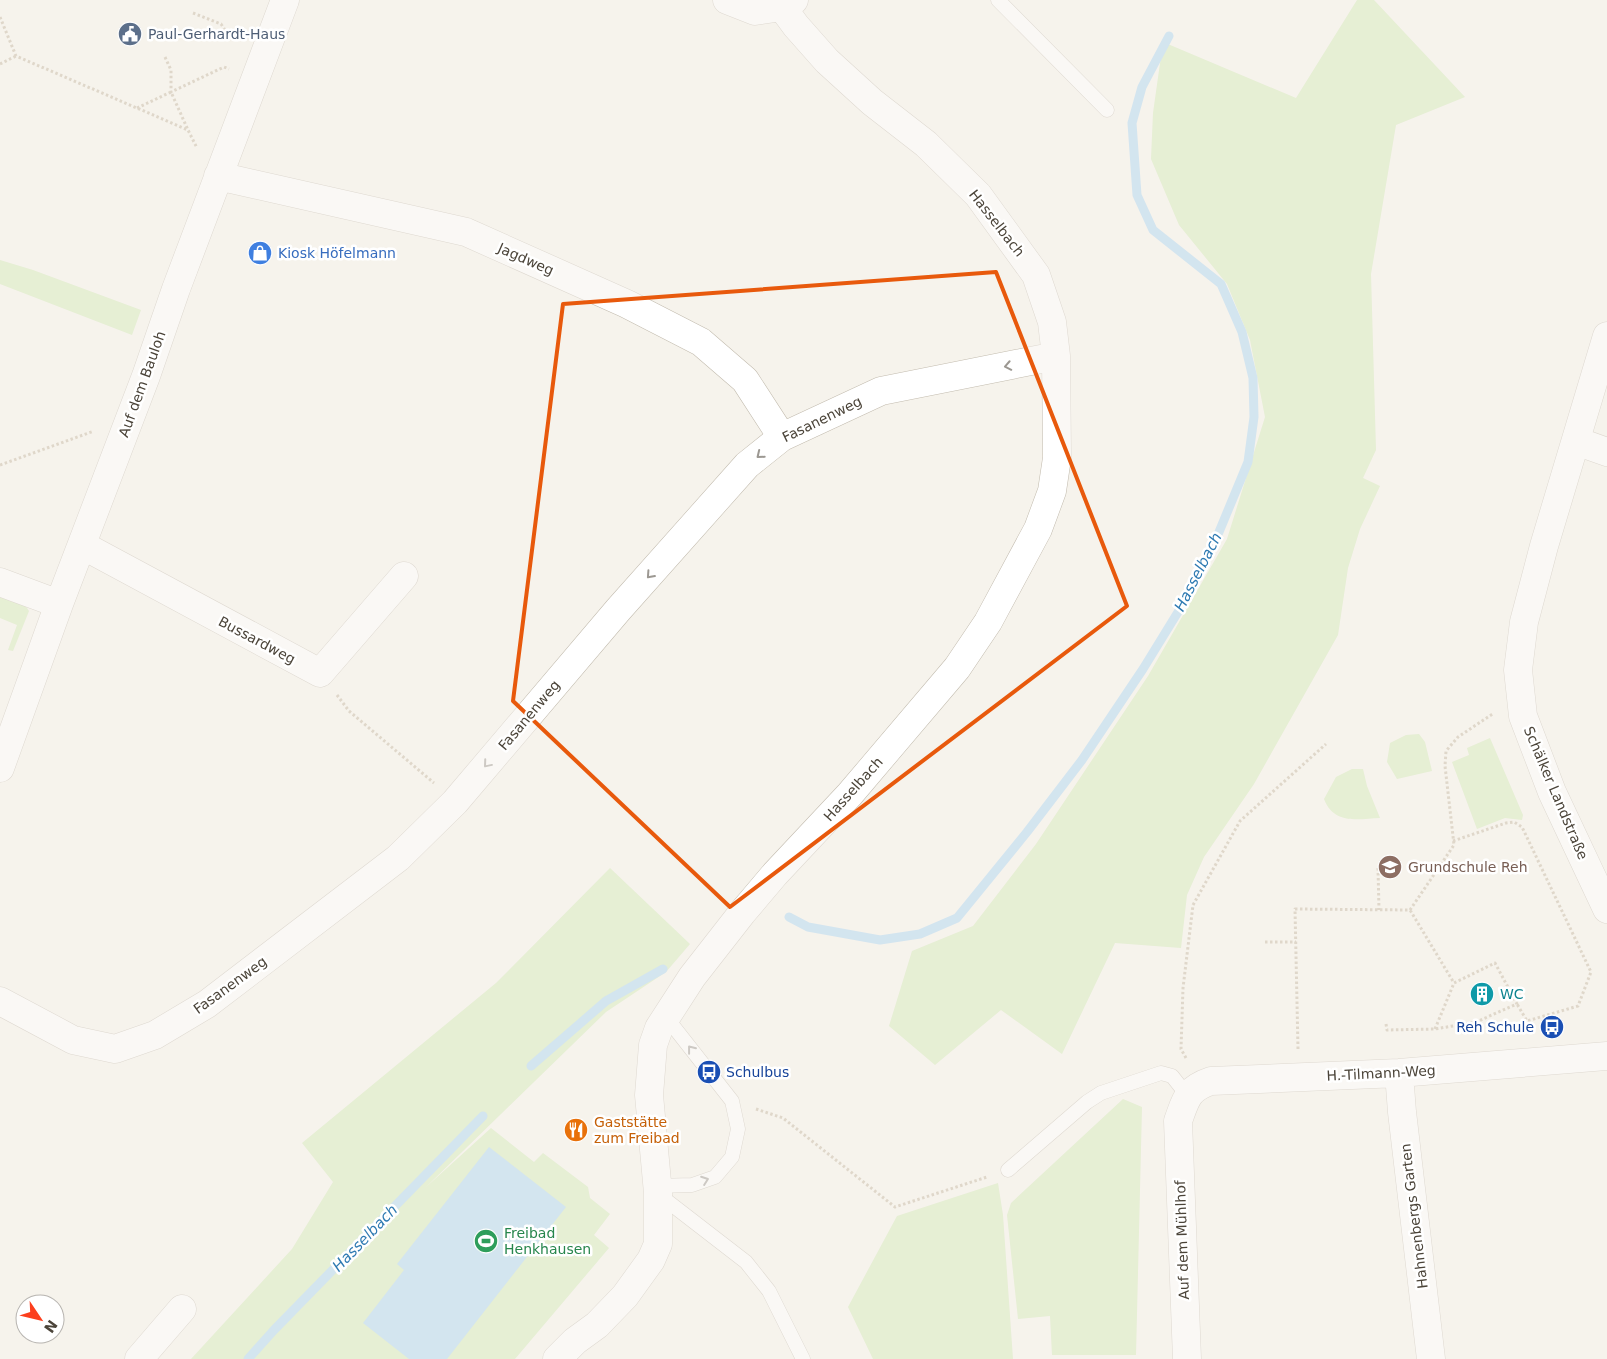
<svg xmlns="http://www.w3.org/2000/svg" width="1607" height="1359" font-family="'DejaVu Sans',sans-serif">
<style>
.green{fill:#d2eab5}
.water{fill:#a9d4f2}
.lines{fill:none;stroke-linecap:round;stroke-linejoin:round}
.stream{stroke:#a9d4f2;stroke-width:9}
.lane-casing{stroke:#c2bbae;stroke-width:15}
.street-casing{stroke:#c2bbae;stroke-width:29}
.path{stroke:#c4b79f;stroke-width:3;stroke-dasharray:2.5 2.5;stroke-linecap:butt}
.lane{stroke:#fff;stroke-width:14}
.street{stroke:#fff;stroke-width:28}
.oneway{stroke:#9c9892}
.marked{fill:none;stroke:#e8590c;stroke-width:4;stroke-linejoin:round}
.labels{text-anchor:middle;stroke-width:5;stroke-linejoin:round;paint-order:stroke}
.service-label{font-size:14px;fill:#4e5e75;stroke:#fff;text-anchor:start}
.street-label{font-size:14px;fill:#4b4439;stroke:#fff}
.shop-label{font-size:14px;fill:#366cbe;stroke:#fff;text-anchor:start}
.education-label{font-size:14px;fill:#785e54;stroke:#fff;text-anchor:start}
.culture-label{font-size:14px;fill:#0d838f;stroke:#fff;text-anchor:start}
.transit-label{font-size:14px;fill:#164399;stroke:#fff;text-anchor:end}
.food-label{font-size:14px;fill:#c56008;stroke:#fff;text-anchor:start}
.leisure-label{font-size:14px;fill:#27864d;stroke:#fff;text-anchor:start}
.water-label{font-size:15px;font-style:italic;fill:#2e7ab2;stroke:#fff}
</style>
<rect width="100%" height="100%" fill="#f6f3ec"/>
<path class="green" d="M1357,0H1374L1465,97L1396,125L1371,274L1376,450L1363,478L1380,486L1360,529L1348,568L1338,635L1254,784L1204,857L1187,895L1181,948L1115,943L1062,1054L1001,1010L935,1065L889,1026L912,951L973,926L1036,844L1148,676L1227,539L1265,417L1250,340L1227,284L1179,225L1151,159L1153,113L1163,42L1296,98Z
M0,260L33,270L141,310L132,335L0,284Z
M0,589L18,595L29,611L13,651L8,650L17,625L0,618Z
M1419,734L1425,742L1432,771L1397,779L1387,762L1390,743L1406,735Z
M1490,738L1523,815L1522,820L1505,818L1477,829L1452,762L1469,755L1467,748Z
M1352,769H1363L1367,786L1380,818C1358,819 1334,825 1324,799L1336,777Z
M610,868L690,944L666,972L606,1012L425,1188L491,1128L534,1162L543,1153L588,1187L590,1198L610,1214L594,1235L609,1248L515,1359H191L292,1249L333,1182L302,1143L496,983Z
M1123,1099L1142,1107L1136,1355H1052L1050,1316L1018,1319L1007,1215L1011,1203Z
M998,1183L1003,1215L1013,1359H873L848,1307L897,1216Z"/>
<path class="water" d="M489,1147L566,1207L447,1359H409L363,1323L404,1270L397,1264Z"/>
<g class="lines">
<path class="stream" d="M789,917L808,927L880,940L920,934L957,918L1027,832L1082,760L1143,669L1186,599L1219,532L1248,462L1254,417L1253,378L1242,332L1221,284L1153,230L1137,195L1132,123L1142,87L1169,36
M531,1066L606,1001L663,969
M248,1359L274,1330L483,1116"/>
<g class="lane-casing">
<path id="lane" d="M998,0L1107,110
M1008,1170L1087,1102L1101,1093L1161,1073L1172,1076L1187,1095
M657,1186L692,1185L715,1177L732,1157L738,1129L732,1101L666,1017
M658,1194L746,1262L769,1291L803,1359"/>
</g>
<g class="street-casing">
<path id="street" d="M727,0L755,11L782,7L794,0
M218,176L466,232L627,304L701,342L745,380L782,437
M1607,336L1544,546L1524,622L1518,670L1523,716L1552,792L1607,909
M1576,441L1607,452
M82,545L320,673L404,576
M0,582L59,604
M0,768L59,604L146,376L176,289L285,0
M0,1001L73,1040L115,1049L155,1035L207,1004L398,858L455,802L618,610L747,465L782,437L881,391L1056,356
M1399,1073L1402,1112L1431,1359
M139,1359L182,1309
M557,1359L575,1341L597,1325L625,1296L651,1260L658,1244V1193L649,1095L653,1045L659,1028L692,977L742,913L775,874L850,794L957,668L988,622L1038,529L1052,491L1057,458L1056,356L1052,322L1036,275L978,195L926,144L872,102L827,61L796,26L782,7
M1187,1359L1178,1121C1186,1099 1187,1089 1211,1081L1399,1073L1607,1056"/>
</g>
<path class="path" d="M193,13L221,24L229,36L239,40
M0,17L16,56L188,130L197,148
M165,57L171,70V92L224,67L229,69
M0,64L16,56
M137,108L171,92L188,130
M0,465L94,431
M337,695L349,711L434,783
M1453,841L1506,823L1514,822L1522,827L1591,972L1578,1006L1527,1021L1517,1004
M1378,868L1379,910
M1265,942H1296
M1386,1024L1387,1030L1435,1029L1476,1022L1517,1004L1495,963L1454,983L1410,910
M1435,1029L1454,983
M1298,1049L1295,909L1410,910L1454,845L1445,766L1446,751L1458,737L1494,713
M1186,1058L1181,1049L1183,988L1193,905L1240,821L1326,744
M756,1109L783,1118L895,1207L987,1177"/>
<use href="#lane" class="lane"/>
<use href="#street" class="street"/>
</g>
<defs><path id="oneway-chevron" d="M-2-3.5L2.5 0L-2 3.5" fill="none" stroke-width="1.6" stroke-linecap="round" stroke-linejoin="round" transform="scale(1.25)"/></defs>
<g class="oneway">
<use href="#oneway-chevron" transform="translate(1008 366) rotate(169)"/>
<use href="#oneway-chevron" transform="translate(760 455) rotate(141)"/>
<use href="#oneway-chevron" transform="translate(650 575) rotate(132)"/>
<use href="#oneway-chevron" transform="translate(487 764) rotate(130)"/>
<use href="#oneway-chevron" transform="translate(691 1049) rotate(-128)"/>
<use href="#oneway-chevron" transform="translate(705 1180) rotate(-20)"/>
</g>
<path d="M0 0H1607V1359H0ZM996,272L1127,606L730,907L513,701L563,304Z" fill="#f6f3ec" fill-opacity=".55" fill-rule="evenodd"/>
<path class="marked" d="M996,272L1127,606L730,907L513,701L563,304Z"/>
<defs>
<g id="civic-disc" transform="scale(1.25)"><circle r="9.5" fill="#5c6f8a" stroke="#fff"/><path d="M-.6-6.5H3V-4.5H.6V-3L4-1V1h2V6H-6V1h2V-1L-.6-3ZM-1.2 2.5V6h2.4V2.5Z" fill="#fff"/></g>
<g id="shop-disc" transform="scale(1.25)"><circle r="9.5" fill="#3f7fe0" stroke="#fff"/><path d="M-5-2.5h2.3a2.7 3.5 0 0 1 5.4 0H5L5.5 6h-11ZM-1.5-2.5h3a1.5 2.3 0 0 0-3 0Z" fill="#fff"/></g>
<g id="school-disc" transform="scale(1.25)"><circle r="9.5" fill="#8d6e63" stroke="#fff"/><path d="M0-5L7-2L0 1L-7-2ZM-4 1L0 2.5L4 1V4Q0 6-4 4Z" fill="#fff"/></g>
<g id="building-disc" transform="scale(1.25)"><circle r="9.5" fill="#0f9aa8" stroke="#fff"/><path d="M-4-6H4V6H1V3H-1V6H-4ZM-2.5-4.3h1.7v1.8h-1.7ZM.8-4.3h1.7v1.8H.8ZM-2.5-1h1.7V.8h-1.7ZM.8-1h1.7V.8H.8Z" fill="#fff"/></g>
<g id="bus-disc" transform="scale(1.25)"><circle r="9.5" fill="#1a4fb4" stroke="#fff"/><path d="M-5-6H5V4H4V6H2V4H-2V6H-4V4H-5ZM-3.5-4V0h7V-4ZM-3.5 1.2v1.5H-2V1.2ZM2 1.2v1.5H3.5V1.2Z" fill="#fff"/></g>
<g id="restaurant-disc" transform="scale(1.25)"><circle r="9.5" fill="#e8710a" stroke="#fff"/><path d="M-5-6h1v4h1v-4h1v4h1v-4h1v5L-1.5 .5V6h-2V.5L-5-1ZM5-6V6H3V1.5H1.5Q1.5-4 5-6Z" fill="#fff"/></g>
<g id="stadium-disc" transform="scale(1.25)"><circle r="9.5" fill="#2e9e5b" stroke="#fff"/><path d="M0-5a6.5 5 0 1 0 0 10a6.5 5 0 1 0 0-10ZM-3.5-1.8h7v3.6h-7Z" fill="#fff"/></g>
</defs>
<g fill-rule="evenodd">
<use href="#civic-disc" x="130" y="34"/>
<use href="#shop-disc" x="260" y="253"/>
<use href="#school-disc" x="1390" y="867"/>
<use href="#building-disc" x="1482" y="994"/>
<use href="#bus-disc" x="1552" y="1027"/>
<use href="#bus-disc" x="709" y="1072"/>
<use href="#restaurant-disc" x="576" y="1130"/>
<use href="#stadium-disc" x="486" y="1241"/>
</g>
<g class="labels">
<g class="service-label">
<text x="148" y="39">Paul-Gerhardt-Haus</text>
</g>
<g class="street-label">
<text transform="translate(997 223) rotate(52)" y="5">Hasselbach</text>
<text transform="translate(526 259) rotate(24)" y="5">Jagdweg</text>
<text transform="translate(142 384) rotate(-70)" y="5">Auf dem Bauloh</text>
<text transform="translate(822 419) rotate(-26)" y="5">Fasanenweg</text>
<text transform="translate(257 640) rotate(28)" y="5">Bussardweg</text>
<text transform="translate(529 715) rotate(-50)" y="5">Fasanenweg</text>
<text transform="translate(853 789) rotate(-48)" y="5">Hasselbach</text>
<text transform="translate(1556 793) rotate(67)" y="5">Schälker Landstraße</text>
<text transform="translate(230 985) rotate(-36)" y="5">Fasanenweg</text>
<text transform="translate(1381 1073) rotate(-3)" y="5">H.-Tilmann-Weg</text>
<text transform="translate(1414 1216) rotate(-97)" y="5">Hahnenbergs Garten</text>
<text transform="translate(1182 1240) rotate(-92)" y="5">Auf dem Mühlhof</text>
</g>
<g class="shop-label">
<text x="278" y="258">Kiosk Höfelmann</text>
</g>
<g class="education-label">
<text x="1408" y="872">Grundschule Reh</text>
</g>
<g class="culture-label">
<text x="1500" y="999">WC</text>
</g>
<g class="transit-label">
<text x="1534" y="1032">Reh Schule</text>
<text x="726" y="1077" text-anchor="start">Schulbus</text>
</g>
<g class="food-label">
<text x="594" y="1127">Gaststätte<tspan x="594" dy="16">zum Freibad</tspan></text>
</g>
<g class="leisure-label">
<text x="504" y="1238">Freibad<tspan x="504" dy="16">Henkhausen</tspan></text>
</g>
<g class="water-label">
<text transform="translate(1198 572) rotate(-63)" y="5">Hasselbach</text>
<text transform="translate(365 1238) rotate(-46)" y="5">Hasselbach</text>
</g>
</g>
<g transform="translate(40 1319) rotate(125)"><circle r="24" fill="#ffffff" stroke="#b7b4b0"/>
<path d="M0-4L9 19L0 12L-9 19Z" fill="#fc3f1d"/>
<text y="-8" font-size="14" font-weight="bold" text-anchor="middle" fill="#4b4439">N</text>
</g>
</svg>
